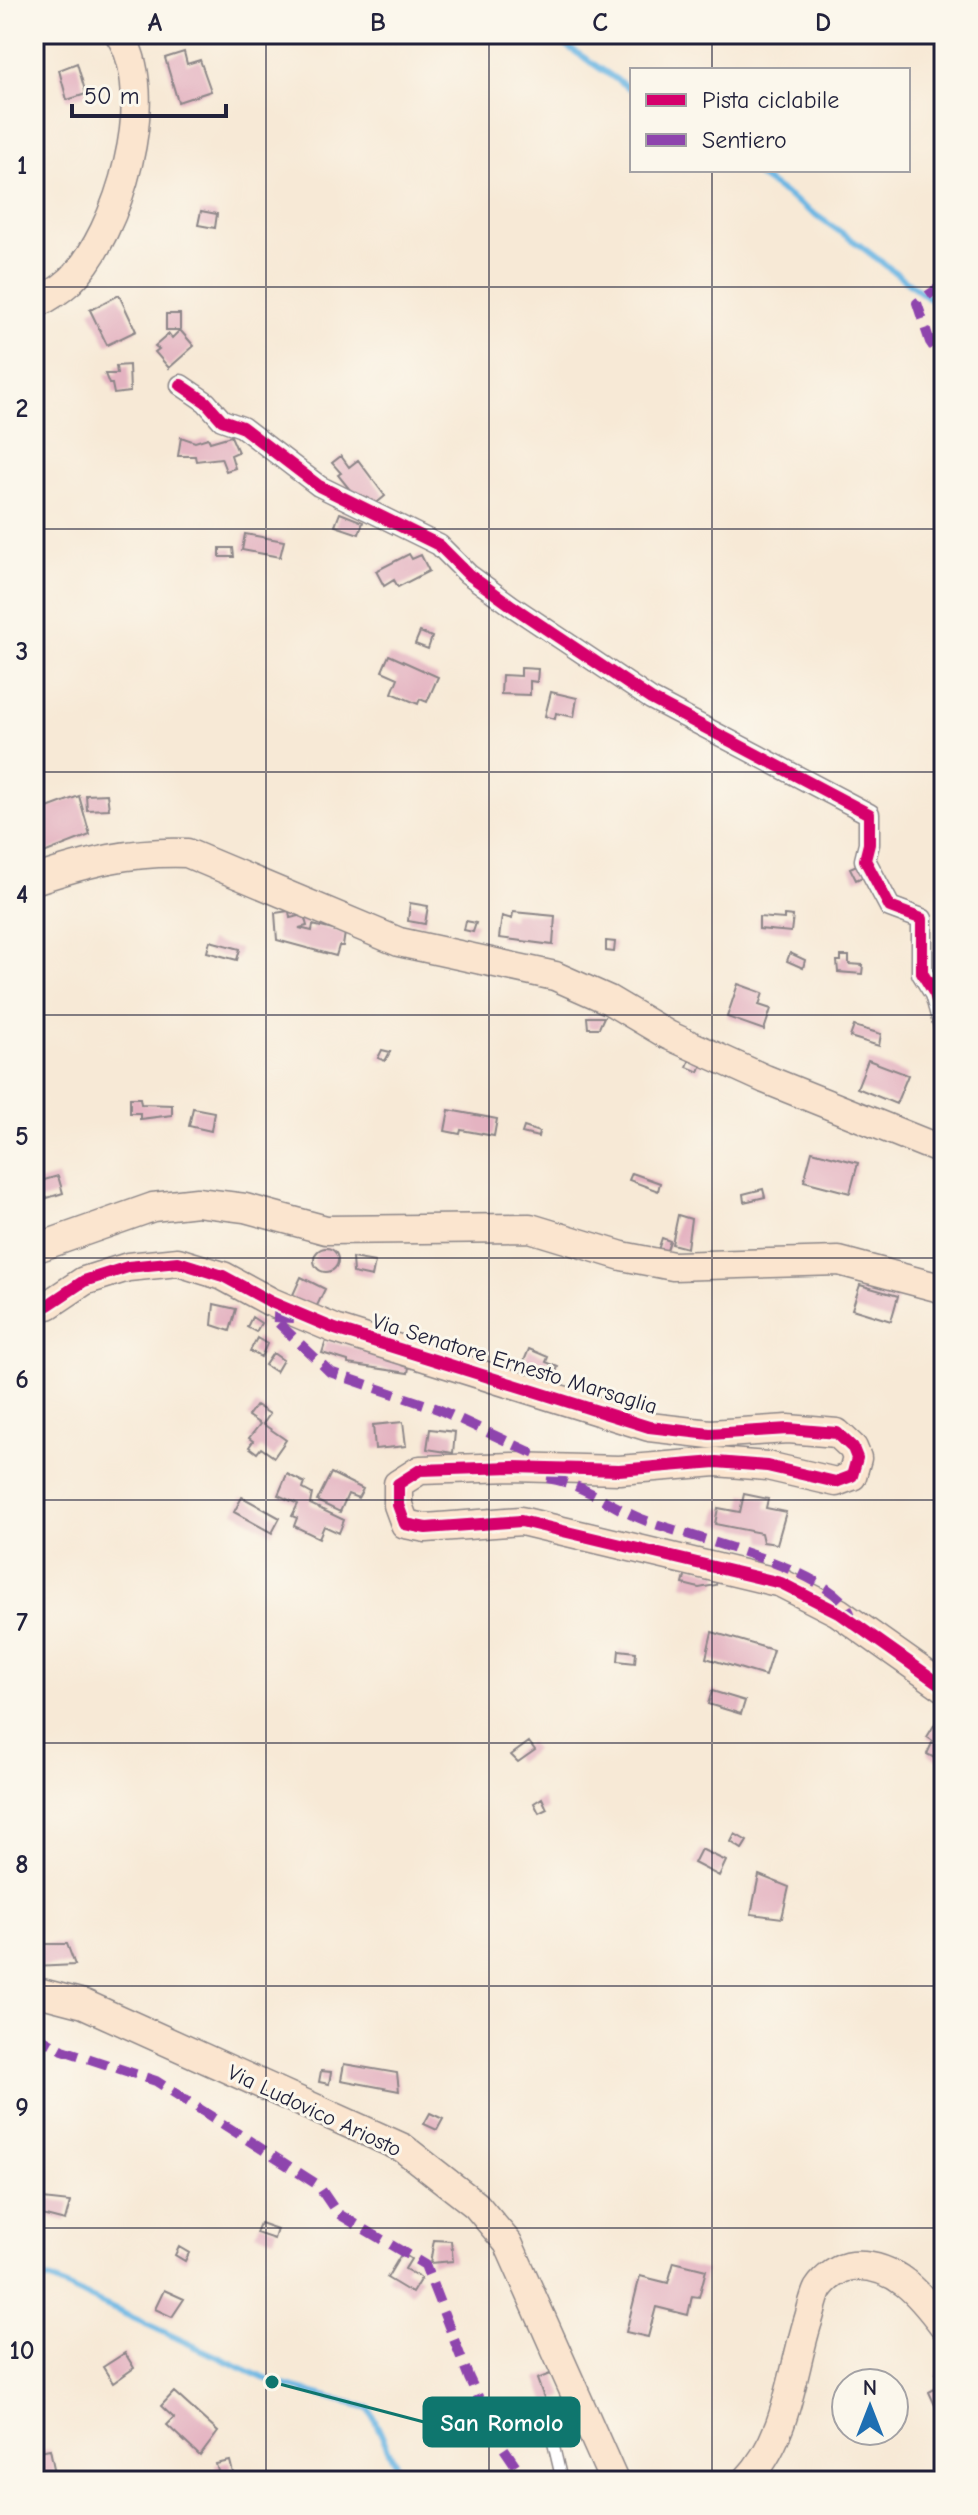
<svg xmlns="http://www.w3.org/2000/svg" width="978" height="2515" font-family="'Comic Neue',sans-serif">
<style>
.forest{fill:#85b067;stroke:#546951;stroke-width:2}
.lines{fill:none;stroke-linecap:round;stroke-linejoin:round}
.stream{stroke:#6ab6e3;stroke-width:6}
.building{fill:#e4b3c1}
.lane-casing{stroke:#8c8688;stroke-width:13}
.street-casing{stroke:#8c8688;stroke-width:23}
.secondary-casing{stroke:#8c8688;stroke-width:31}
.lane{stroke:#fff;stroke-width:10}
.street{stroke:#fff;stroke-width:20}
.secondary{stroke:#fbe5cf;stroke-width:28}
.quiet{stroke:#8e44ad;stroke-width:10;stroke-dasharray:20 10;stroke-linecap:butt}
.cycleway-casing{stroke:#fbf7ec;stroke-width:17}
.cycleway{stroke:#d6006c;stroke-width:12}
.grid{fill:none;stroke:#22223b;stroke-width:2;stroke-opacity:0.55}
.labels{text-anchor:middle;stroke-width:6;stroke-linejoin:round;paint-order:stroke}
.street-label{font-size:22px;fill:#22223b;stroke:#fbf7ec}
.leader{fill:none;stroke:#0f766e;stroke-width:3}
.callout-dot{fill:#0f766e;stroke:#fbf7ec;stroke-width:3}
.callout{fill:#0f766e;stroke:#0f766e;stroke-width:3}
.callout-label{font-size:24px;text-anchor:middle;font-weight:bold;fill:#fff}
.neatline{fill:none;stroke:#22223b;stroke-width:3}
.grid-label{font-size:26px;text-anchor:middle;font-weight:bold;fill:#22223b}
</style>
<rect width="100%" height="100%" fill="#fbf7ec"/>
<filter id="ink" filterUnits="userSpaceOnUse"><feTurbulence type="fractalNoise" baseFrequency=".0125" numOctaves="2"/><feDisplacementMap in="SourceGraphic" scale="16" xChannelSelector="R" yChannelSelector="G"/><feConvolveMatrix kernelMatrix="1 2 1 2 8 2 1 2 1" color-interpolation-filters="sRGB"/></filter>
<filter id="wash" filterUnits="userSpaceOnUse"><feTurbulence type="fractalNoise" baseFrequency=".006" numOctaves="4" result="noise"/><feDisplacementMap in="SourceGraphic" scale="32" xChannelSelector="R" yChannelSelector="G"/><feGaussianBlur stdDeviation="1.8" result="paint"/><feColorMatrix in="noise" values="0 0 0 0 0 0 0 0 0 0 0 0 0 0 0 0 0 1.4 0 .05"/><feComposite in="paint" operator="in"/></filter>
<g filter="url(#wash)">
<rect width="100%" height="100%" fill="#f7e9d6"/>
<path class="forest" d="M34,34H40L42,92L34,116Z"/>
<g class="lines">
<path class="stream" d="M549,34L632,90
M750,170L858,244L944,310
M34,2277L51,2280L272,2382L369,2408L403,2481"/>
</g>
<g id="blocks">
<path class="building" d="M184,52L187,64L200,60L211,91L178,102L165,58Z
M77,63L86,94L67,100L59,70Z
M201,211L217,214L215,228L198,225Z
M119,295L136,331L107,345L90,310Z
M166,314H180V330L194,346L169,368L155,352L159,349L155,346L169,334L172,338L180,330H166Z
M129,365L130,392L114,394L112,384H109L105,374H117L116,366Z
M231,436L238,452L231,455L235,468L226,471L221,458L196,461L195,456H178L181,437L195,442L208,438L210,442Z
M341,456L349,467L358,460L385,496L367,511L338,475L341,473L332,463Z
M340,513L363,522L359,534L335,526Z
M245,534L284,541L280,557L242,550Z
M220,548H233L234,557H220Z
M409,554L412,559L421,555L429,571L398,587L394,580L384,586L376,571Z
M420,632L432,637L428,649L415,644Z
M389,655L438,677L427,702L420,699L418,704L392,693L398,678L382,671Z
M521,668L538,669L537,682L530,681V695L501,694L502,675L521,676Z
M551,692L577,698L574,717L556,713L555,719L545,716Z
M107,794L109,809L87,810L86,795Z
M79,796L90,835L36,856L34,813Z
M861,863L867,875L856,880L850,868Z
M410,903L428,906L425,924L408,921Z
M289,911L290,918L304,915L307,926L299,928L312,931L313,925L345,933L343,946H339L336,956L277,940L275,913Z
M513,912L555,916L553,945L499,938L502,916L512,919Z
M784,915L793,916L791,932L759,929V917L784,919Z
M466,921L476,923L473,932L464,930Z
M210,941L240,949L237,960L207,952Z
M606,941L615,942L614,952L606,951Z
M790,953L805,960L803,968L787,961Z
M841,956H849V964L863,965L862,974L838,972L837,961H841Z
M738,984L763,993L759,1005L771,1009L764,1030L727,1017Z
M587,1017H604L599,1028H588Z
M854,1026L881,1034L879,1046L850,1037Z
M382,1050L390,1052L385,1061L378,1058Z
M691,1056L703,1061L699,1072L687,1067Z
M868,1060L908,1075L896,1104L857,1088Z
M130,1098H140L141,1104L172,1105V1115L140,1119V1113H130Z
M193,1108L214,1112L211,1131L189,1126Z
M449,1110L497,1119L494,1136L461,1130L460,1134L445,1131Z
M524,1127L539,1132L538,1137L522,1133Z
M812,1151L858,1163L850,1193L804,1181Z
M632,1173L660,1183L658,1191L629,1180Z
M58,1176L63,1193L38,1201L34,1183Z
M763,1189L765,1197L744,1202L743,1194Z
M678,1215L691,1219L687,1248L672,1244Z
M662,1238L670,1241L665,1256L657,1253Z
M314 1260a12 12 0 1 1 24 0a12 12 0 1 1-24 0Z
M352,1258L375,1262L372,1277L353,1273Z
M301,1277L325,1289L315,1310L291,1299Z
M860,1285L898,1296L891,1321L852,1309Z
M214,1304L236,1309L230,1331L212,1325Z
M252,1317L261,1323L256,1332L247,1327Z
M257,1338L267,1344L261,1357L250,1351Z
M326,1341L410,1361L408,1373L348,1364V1361L322,1353Z
M529,1349L548,1357L546,1362L558,1367L552,1381L562,1385L560,1390L525,1375L527,1370L521,1368Z
M273,1353L283,1360L276,1372L265,1365Z
M256,1405L270,1414L263,1424L286,1440L274,1457L261,1448L257,1453L249,1447L253,1441L249,1438L260,1424L248,1416Z
M403,1422L406,1446L375,1449L373,1425Z
M430,1429L455,1432L453,1453L427,1449Z
M331,1473L363,1489L358,1498L348,1494L340,1512L317,1501Z
M287,1474L305,1483L303,1489L312,1494L310,1504L344,1520L339,1533L324,1526L319,1538L294,1526L297,1518L292,1516L298,1504L278,1495Z
M744,1494L768,1499L766,1508L786,1512L777,1544L763,1542L761,1533L715,1524L718,1508L740,1512Z
M242,1497L280,1518L272,1533L234,1512Z
M688,1565L719,1573L716,1585L699,1588L683,1584Z
M712,1632L773,1650L765,1676L706,1658Z
M619,1650L636,1652L635,1663L618,1661Z
M712,1691L745,1701L741,1714L708,1704Z
M936,1722L942,1725L944,1722V1763L927,1754L933,1741L927,1737Z
M529,1742L535,1750L518,1762L511,1755Z
M542,1798L547,1809L539,1813L534,1803Z
M735,1834L747,1841L742,1849L731,1842Z
M701,1849L726,1861L719,1876L694,1863Z
M759,1875L789,1887L782,1918L751,1914Z
M34,1944H67L75,1965L34,1967Z
M344,2064L397,2073L399,2091L341,2080Z
M321,2071L331,2072L329,2084L319,2082Z
M430,2113L443,2119L437,2130L424,2124Z
M34,2198L70,2202L65,2221L34,2213Z
M260,2223L277,2229L274,2239L256,2233Z
M434,2240L451,2241L453,2261L430,2263Z
M179,2247L189,2253L185,2261L175,2255Z
M402,2253L411,2259L405,2269L421,2278L412,2293L387,2278Z
M674,2262L706,2270L699,2297L692,2296L688,2315L656,2307L648,2337L626,2332L640,2276L668,2283Z
M164,2290L184,2299L172,2317L155,2309Z
M125,2353L134,2368L113,2383L103,2367Z
M34,2355H38L36,2379H34Z
M944,2370V2425L929,2392L942,2385L936,2374Z
M555,2372L564,2397L546,2403L537,2379Z
M174,2392L218,2432L200,2456L167,2425L174,2418L161,2406Z
M50,2449L56,2478L34,2481V2452Z
M230,2461L235,2481H210L209,2478L219,2475L216,2464Z"/>
</g>
</g>
<g filter="url(#ink)">
<use href="#blocks" fill-opacity="0" stroke="#8c8688" stroke-width="2"/>
<g class="lines">
<g class="lane-casing">
<path id="lane" d="M562,2481L547,2417L553,2408L576,2401"/>
</g>
<g class="street-casing">
<path id="street" d="M181,385L206,402L222,420L242,427L319,486L439,545L468,574L512,606L651,699L869,814V844L865,860L890,907L922,919V973L935,994L944,1026"/>
</g>
<g class="secondary-casing">
<path id="secondary" d="M34,305C46,299 60,290 70,281C119,234 160,93 119,34
M34,880C88,862 130,851 187,853L399,942L555,976L609,1000L668,1035L765,1079L944,1151
M34,1249L153,1207L197,1202L245,1208L326,1230L530,1228L622,1256L673,1266L839,1261L944,1289
M34,1306L48,1305L84,1281L128,1267L178,1262L223,1276L271,1302L335,1329L649,1427L710,1434L788,1429L837,1433L853,1448L857,1458L852,1476L836,1482L767,1466L716,1462L619,1470L513,1467L420,1470L398,1484V1505L405,1524L426,1528L521,1521L781,1583L838,1612L944,1687
M34,1991L84,2004L403,2148L476,2205L508,2243L614,2481
M746,2481C787,2439 791,2377 807,2324C811,2313 813,2299 818,2289C825,2278 840,2267 852,2266C895,2263 920,2294 944,2326"/>
</g>
<use href="#lane" class="lane"/>
<use href="#street" class="street"/>
<use href="#secondary" class="secondary"/>
<path class="quiet" d="M944,284L917,303L930,342L944,362
M293,1318L272,1317L330,1372L438,1409L530,1452L521,1471
M547,1478C582,1483 606,1504 637,1517C682,1537 837,1568 851,1616
M34,2034L63,2050L156,2081L318,2185L337,2213L425,2265L469,2378L501,2444L526,2481"/>
<g class="cycleway-casing">
<path id="cycleway" d="M181,385L206,402L222,420L242,427L319,486L439,545L468,574L512,606L651,699L869,814V844L865,860L890,907L922,919V973L935,994L944,1026
M34,1306L48,1305L84,1281L128,1267L178,1262L223,1276L271,1302L335,1329L649,1427L710,1434L788,1429L837,1433L853,1448L857,1458L852,1476L836,1482L767,1466L716,1462L619,1470L513,1467L420,1470L398,1484V1505L405,1524L426,1528L521,1521L781,1583L838,1612L944,1687"/>
</g>
<use href="#cycleway" class="cycleway"/>
</g>
</g>
<path class="grid" d="M266,34V2481M489,34V2481M712,34V70M712,170V2481M34,287H944M34,529H944M34,772H944M34,1015H944M34,1258H944M34,1500H944M34,1743H944M34,1986H944M34,2228H944"/>
<g class="labels">
<g class="street-label">
<text transform="translate(515 1363) rotate(17)" y="8">Via Senatore Ernesto Marsaglia</text>
<text transform="translate(315 2110) rotate(25)" y="8">Via Ludovico Ariosto</text>
</g>
</g>
<path class="leader" d="M272 2382L424 2422"/>
<circle class="callout-dot" cx="272" cy="2382" r="8"/>
<rect class="callout" x="424" y="2398" width="155" height="48" rx="8"/>
<g class="callout-label">
<text x="502" y="2431">San Romolo</text>
</g>
<rect width="978" height="2515" fill="none" stroke="#fbf7ec" stroke-width="88"/>
<rect x="630" y="68" width="280" height="104" fill="#fbf7ec" stroke="#a4a2a5" stroke-width="2"/>
<rect x="646" y="94" width="40" height="12" fill="#d6006c" stroke="#a4a2a5" stroke-width="2"/>
<text x="702" y="108" font-size="24" fill="#22223b">Pista ciclabile</text>
<rect x="646" y="134" width="40" height="12" fill="#8e44ad" stroke="#a4a2a5" stroke-width="2"/>
<text x="702" y="148" font-size="24" fill="#22223b">Sentiero</text>
<g transform="translate(870 2407)"><circle r="38" fill="#fbf7ec" stroke="#a4a2a5" stroke-width="2"/>
<path d="M0-6L14 30L0 20L-14 30Z" fill="#1f6fb2"/>
<text y="-12" font-size="22" font-weight="bold" text-anchor="middle" fill="#22223b">N</text>
</g>
<path d="M72 104v12h154v-12" fill="none" stroke="#22223b" stroke-width="4"/>
<text x="84" y="104" font-size="24" fill="#22223b" stroke="#fbf7ec" stroke-width="6" paint-order="stroke">50 m</text>
<rect x="44" y="44" width="890" height="2427" class="neatline"/>
<g class="grid-label">
<text x="155" y="31">A</text>
<text x="378" y="31">B</text>
<text x="600" y="31">C</text>
<text x="823" y="31">D</text>
<text x="22" y="174">1</text>
<text x="22" y="417">2</text>
<text x="22" y="660">3</text>
<text x="22" y="903">4</text>
<text x="22" y="1145">5</text>
<text x="22" y="1388">6</text>
<text x="22" y="1631">7</text>
<text x="22" y="1873">8</text>
<text x="22" y="2116">9</text>
<text x="22" y="2359">10</text>
</g>
</svg>
